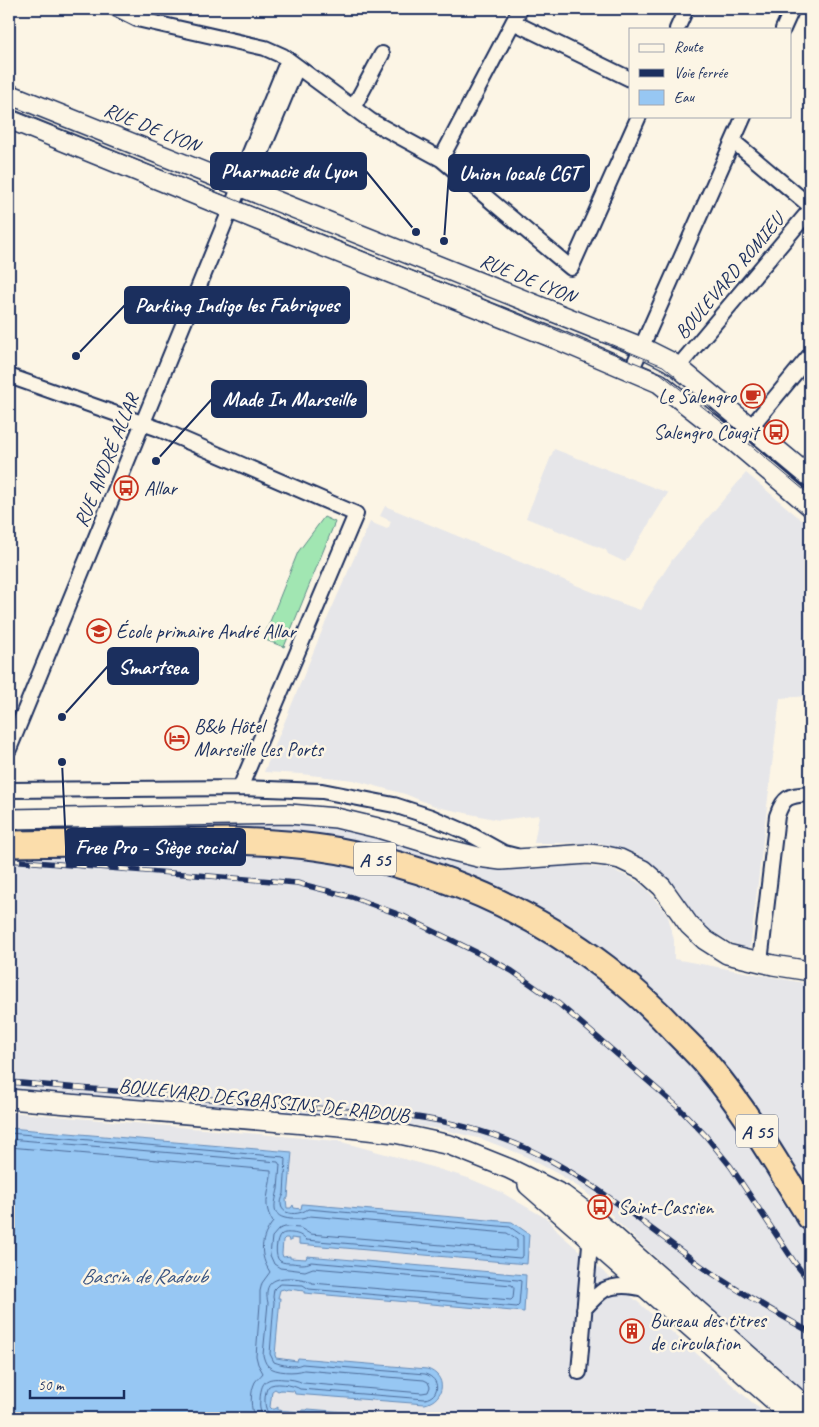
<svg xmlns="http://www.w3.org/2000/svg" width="819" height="1427" font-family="Caveat,sans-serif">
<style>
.built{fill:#e6e6e9}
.green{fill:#a1e6b2;stroke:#5e8a88}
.water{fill:#97c7f3;stroke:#658ab7}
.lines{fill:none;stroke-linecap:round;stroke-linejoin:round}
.shore{stroke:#4d6c9a;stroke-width:1}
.street-casing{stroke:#1b2f5e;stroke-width:18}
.secondary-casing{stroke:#1b2f5e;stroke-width:22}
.highway-casing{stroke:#1b2f5e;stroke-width:29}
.street{stroke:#fcf5e5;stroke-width:14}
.secondary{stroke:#fcf5e5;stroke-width:19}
.highway{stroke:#fbddab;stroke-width:25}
.tram{stroke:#1b2f5e;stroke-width:1}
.rail-casing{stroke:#1b2f5e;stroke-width:5.5}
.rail{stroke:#fcf5e5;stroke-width:4;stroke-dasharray:11;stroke-linecap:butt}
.labels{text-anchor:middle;stroke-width:5;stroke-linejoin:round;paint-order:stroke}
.shield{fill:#fcf5e5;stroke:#5e6a86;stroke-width:1}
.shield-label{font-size:19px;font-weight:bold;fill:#1b2f5e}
.street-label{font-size:20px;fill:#1b2f5e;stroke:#fcf5e5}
.poi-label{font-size:20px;fill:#1b2f5e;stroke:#fcf5e5;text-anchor:start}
.water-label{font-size:21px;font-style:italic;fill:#3a5583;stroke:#fcf5e5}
.leader{fill:none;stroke:#1b2f5e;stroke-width:2}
.callout-dot{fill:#1b2f5e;stroke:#fcf5e5;stroke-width:2}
.callout{fill:#1b2f5e;stroke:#1b2f5e;stroke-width:2}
.callout-label{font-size:21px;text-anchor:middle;font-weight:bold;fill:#fff}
</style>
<rect width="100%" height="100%" fill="#fcf5e5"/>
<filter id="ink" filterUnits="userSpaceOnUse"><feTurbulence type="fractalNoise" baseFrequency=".02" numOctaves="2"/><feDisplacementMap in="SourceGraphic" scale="10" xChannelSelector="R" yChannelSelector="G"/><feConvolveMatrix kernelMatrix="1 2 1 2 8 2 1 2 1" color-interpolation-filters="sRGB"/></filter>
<g filter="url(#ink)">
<path class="built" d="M554,449L668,493L625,562L608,554L606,550L526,518Z
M746,473L810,527V696L780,698L750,949L734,944L706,928L694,914L678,890L668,878L647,860L635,853L600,843H534L539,815L499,820L437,807L405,794L353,780L301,774L264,772L324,626L370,522L387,529L389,527L391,521L380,516L385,506L612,600L640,610L672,560Z
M257,821L343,829L399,844L523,867L586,866L610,869L629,877L642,885L650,893L668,916L674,940V959L810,984V1396L714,1311L613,1218L614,1217L583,1190L560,1175L523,1155L482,1139L440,1129L371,1120L9,1089V825Z
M9,1112L338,1141L415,1162L468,1178L499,1191L549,1220L558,1232L770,1418H276L278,1408L272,1409L270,1407L272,1391L275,1389L280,1391L288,1360L276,1358L275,1355L280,1298H278V1292L281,1289L291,1290L290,1258L283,1257L282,1254L283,1240L285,1238H290L291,1208H286V1206L292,1152L9,1128Z"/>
<path class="green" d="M324,517L335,522L284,647L263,639L298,552Z"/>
<path class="water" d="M9,1128L292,1152L288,1198L286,1199L287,1208H291L293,1205L294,1208L301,1209L302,1204L512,1222L529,1234L527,1264L299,1244V1239L291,1238V1241H289L288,1238H285L283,1240L282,1254L283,1257L290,1256V1258L306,1259L307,1256L526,1275L524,1312L304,1293V1291L288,1289L285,1290L284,1289L280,1290L278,1298H280L275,1355L276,1358L297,1361L298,1358L427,1369C447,1375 446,1399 425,1404L295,1394L294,1391L281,1390L278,1391L275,1389L272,1391L270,1407L272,1409H275L278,1407V1410L301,1412L302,1410H307L308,1409L418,1418H9Z"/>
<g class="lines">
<path class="shore" d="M9,1133L284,1157L286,1159L284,1194C273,1214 295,1218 308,1209L510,1227L523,1236V1256L520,1258L306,1240C301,1235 299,1234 292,1233C289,1233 284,1232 281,1235C276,1239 274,1257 280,1261C283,1263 288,1263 292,1263C299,1264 305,1265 311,1262L518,1280L521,1281L519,1305L517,1307L309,1289L303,1285L281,1284L277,1286L274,1289L273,1297L274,1302L270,1354L274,1362C282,1365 294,1368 302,1364L425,1374C441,1379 440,1396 425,1399L300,1389C294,1385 273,1381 268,1387C265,1391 264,1403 266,1408C267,1412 268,1412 271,1414L300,1417L312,1414L360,1418
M9,1139L278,1162L280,1165C279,1173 279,1181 278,1189C275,1204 269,1217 291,1219C299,1219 303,1220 310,1216L507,1233L517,1240V1249L514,1251L310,1234L300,1228L285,1227L279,1229L272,1237L270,1255L274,1264L280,1268L305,1271L313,1268L512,1285L514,1288L513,1298L511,1300L312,1283C306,1279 300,1279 293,1278C275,1277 263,1282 268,1303L263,1355C264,1359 265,1363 268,1366C275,1373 296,1373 304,1370L424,1380L428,1382L430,1387L428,1392L422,1393L303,1383C297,1380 291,1379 284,1379C265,1377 261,1382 260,1400C259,1408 260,1413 266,1418
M9,1147L271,1170C272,1183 264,1199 268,1211C269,1215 271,1219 273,1222C260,1238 259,1255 270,1272L262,1283L260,1291V1304L256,1356L258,1364L263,1373C261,1376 257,1379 255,1382C250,1392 250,1409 255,1418"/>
<g class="street-casing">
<path id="street" d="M117,9L137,19L265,48L283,56L371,121L441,159L571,268L639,116
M513,22L630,79
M677,29L686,9
M783,29L792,9
M353,108L382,54
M733,141L810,206
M441,159L520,9
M241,186L254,170L297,67
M678,367L810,210
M631,371L744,116
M9,376L159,429L356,514L240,788
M737,444L810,355
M9,749L240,186L245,165L288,60
M9,790L240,788L322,791L394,805L431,817L468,833L504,853L516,856
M760,962L777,816C784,795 790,796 810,794
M584,1309C590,1303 596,1295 604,1290C617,1284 634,1286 647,1290
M579,1372L591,1233"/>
</g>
<g class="secondary-casing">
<path id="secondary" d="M9,94L641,347L669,361L678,367L810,477
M9,119L292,234L556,339L659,383L737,444L810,506
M9,819L289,814L336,818L378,828L450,850L478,857L501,860L588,854L606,856L620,859L643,870L662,887L689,925L705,940L727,954L773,965L810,971
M9,1099L341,1127L395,1133L450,1145L510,1169L563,1195L590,1215L810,1410
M528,1185L794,1418"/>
</g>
<g class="highway-casing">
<path id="highway" d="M9,844L230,841C270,842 311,845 350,853C442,872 531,910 606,968C632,988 656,1010 678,1034C689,1045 700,1055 709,1067C748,1113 778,1166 810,1217"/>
</g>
<use href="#street" class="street"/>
<use href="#secondary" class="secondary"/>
<use href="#highway" class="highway"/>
<path class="tram" d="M9,109L470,294L660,373L742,438L810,495
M605,342L663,366L675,376"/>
<g class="rail-casing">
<path id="rail" d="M9,860L297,883L352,897L403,916L494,961L512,971L559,1004L679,1108L705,1135L731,1167L795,1263L810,1282
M9,1082L410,1116C461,1123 512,1138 557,1164C608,1193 653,1231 700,1265C735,1290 773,1311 810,1332"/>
</g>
<use href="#rail" class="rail"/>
</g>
</g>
<defs>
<g id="cafe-ring" transform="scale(1.25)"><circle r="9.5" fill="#fcf5e5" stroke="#c8321e" stroke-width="1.5"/><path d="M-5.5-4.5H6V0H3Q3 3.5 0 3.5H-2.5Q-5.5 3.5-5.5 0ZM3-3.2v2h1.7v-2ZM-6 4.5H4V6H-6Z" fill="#c8321e"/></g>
<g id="bus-ring" transform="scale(1.25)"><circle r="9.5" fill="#fcf5e5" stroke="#c8321e" stroke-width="1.5"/><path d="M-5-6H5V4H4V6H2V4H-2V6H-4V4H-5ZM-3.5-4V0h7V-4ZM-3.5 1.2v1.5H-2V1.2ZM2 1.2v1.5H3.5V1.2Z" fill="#c8321e"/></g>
<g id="school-ring" transform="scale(1.25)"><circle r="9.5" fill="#fcf5e5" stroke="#c8321e" stroke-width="1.5"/><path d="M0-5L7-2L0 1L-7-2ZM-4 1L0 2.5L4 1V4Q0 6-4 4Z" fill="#c8321e"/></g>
<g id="hotel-ring" transform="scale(1.25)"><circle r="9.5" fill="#fcf5e5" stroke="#c8321e" stroke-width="1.5"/><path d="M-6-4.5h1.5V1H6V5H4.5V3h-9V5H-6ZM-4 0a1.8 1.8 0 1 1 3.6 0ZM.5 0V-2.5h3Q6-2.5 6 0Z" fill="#c8321e"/></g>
<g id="building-ring" transform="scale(1.25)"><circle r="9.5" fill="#fcf5e5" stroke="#c8321e" stroke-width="1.5"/><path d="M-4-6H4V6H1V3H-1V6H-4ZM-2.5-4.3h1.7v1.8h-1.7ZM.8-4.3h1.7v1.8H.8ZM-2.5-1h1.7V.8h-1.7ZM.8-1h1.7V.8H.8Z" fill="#c8321e"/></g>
</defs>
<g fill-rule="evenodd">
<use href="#cafe-ring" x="753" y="396"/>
<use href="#bus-ring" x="776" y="432"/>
<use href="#bus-ring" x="126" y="488"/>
<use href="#school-ring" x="99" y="631"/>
<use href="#hotel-ring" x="177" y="738"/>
<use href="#bus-ring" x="600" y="1207"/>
<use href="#building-ring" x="632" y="1331"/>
</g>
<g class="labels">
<g class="shield">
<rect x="354" y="842.5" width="42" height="33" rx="4"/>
<rect x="736" y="1114.5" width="42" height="33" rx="4"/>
</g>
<g class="shield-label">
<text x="375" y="866">A 55</text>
<text x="757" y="1138">A 55</text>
</g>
<g class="street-label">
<text transform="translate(152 127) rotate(22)" y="7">RUE DE LYON</text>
<text transform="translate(729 276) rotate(-50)" y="7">BOULEVARD ROMIEU</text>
<text transform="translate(528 278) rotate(22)" y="7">RUE DE LYON</text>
<text transform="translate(106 460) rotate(-68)" y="7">RUE ANDRÉ ALLAR</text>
<text transform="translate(264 1100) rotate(6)" y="7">BOULEVARD DES BASSINS DE RADOUB</text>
</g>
<g class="poi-label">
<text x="736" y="403" text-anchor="end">Le Salengro</text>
<text x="758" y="439" text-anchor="end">Salengro Cougit</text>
<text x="144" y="495">Allar</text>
<text x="116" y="638">École primaire André Allar</text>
<text x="194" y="733">B&amp;b Hôtel<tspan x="194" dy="23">Marseille Les Ports</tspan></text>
<text x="618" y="1214">Saint-Cassien</text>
<text x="650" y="1327">Bureau des titres<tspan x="650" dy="23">de circulation</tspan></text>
</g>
<g class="water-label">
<text x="144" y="1283">Bassin de Radoub</text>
</g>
</g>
<path class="leader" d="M416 232L366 171M444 241L449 173M76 356L125 305M156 461L212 399M62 717L108 666M62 762L66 847"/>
<g class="callout-dot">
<circle cx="416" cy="232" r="5"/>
<circle cx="444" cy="241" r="5"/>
<circle cx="76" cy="356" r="5"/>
<circle cx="156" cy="461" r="5"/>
<circle cx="62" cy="717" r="5"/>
<circle cx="62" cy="762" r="5"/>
</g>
<g class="callout">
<rect x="211" y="153" width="155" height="36" rx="5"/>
<rect x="449" y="155" width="140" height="36" rx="5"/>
<rect x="125" y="287" width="224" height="36" rx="5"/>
<rect x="212" y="381" width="154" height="36" rx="5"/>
<rect x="108" y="648" width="90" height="36" rx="5"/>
<rect x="66" y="829" width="179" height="36" rx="5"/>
</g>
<g class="callout-label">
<text x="289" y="178">Pharmacie du Lyon</text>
<text x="519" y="180">Union locale CGT</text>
<text x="237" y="312">Parking Indigo les Fabriques</text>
<text x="289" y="406">Made In Marseille</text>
<text x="153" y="674">Smartsea</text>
<text x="155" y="854">Free Pro - Siège social</text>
</g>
<rect width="819" height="1427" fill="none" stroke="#fcf5e5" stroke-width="30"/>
<rect x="15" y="15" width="789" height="1397" fill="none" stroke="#1b2f5e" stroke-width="2" filter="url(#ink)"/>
<rect x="629" y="28" width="162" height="90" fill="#fcf5e5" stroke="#a2a6af"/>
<rect x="639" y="44" width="25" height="8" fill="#fcf5e5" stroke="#a2a6af"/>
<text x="674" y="52" font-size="15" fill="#1b2f5e">Route</text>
<rect x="639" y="69" width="25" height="8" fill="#1b2f5e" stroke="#a2a6af"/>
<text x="674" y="78" font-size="15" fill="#1b2f5e">Voie ferrée</text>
<rect x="639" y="90" width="25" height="15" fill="#97c7f3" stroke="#a2a6af"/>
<text x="674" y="102" font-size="15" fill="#1b2f5e">Eau</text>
<path d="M30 1390v8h94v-8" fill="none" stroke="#1b2f5e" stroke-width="2.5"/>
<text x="38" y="1390" font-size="15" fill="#1b2f5e" stroke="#fcf5e5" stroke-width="4" paint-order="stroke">50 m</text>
</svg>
